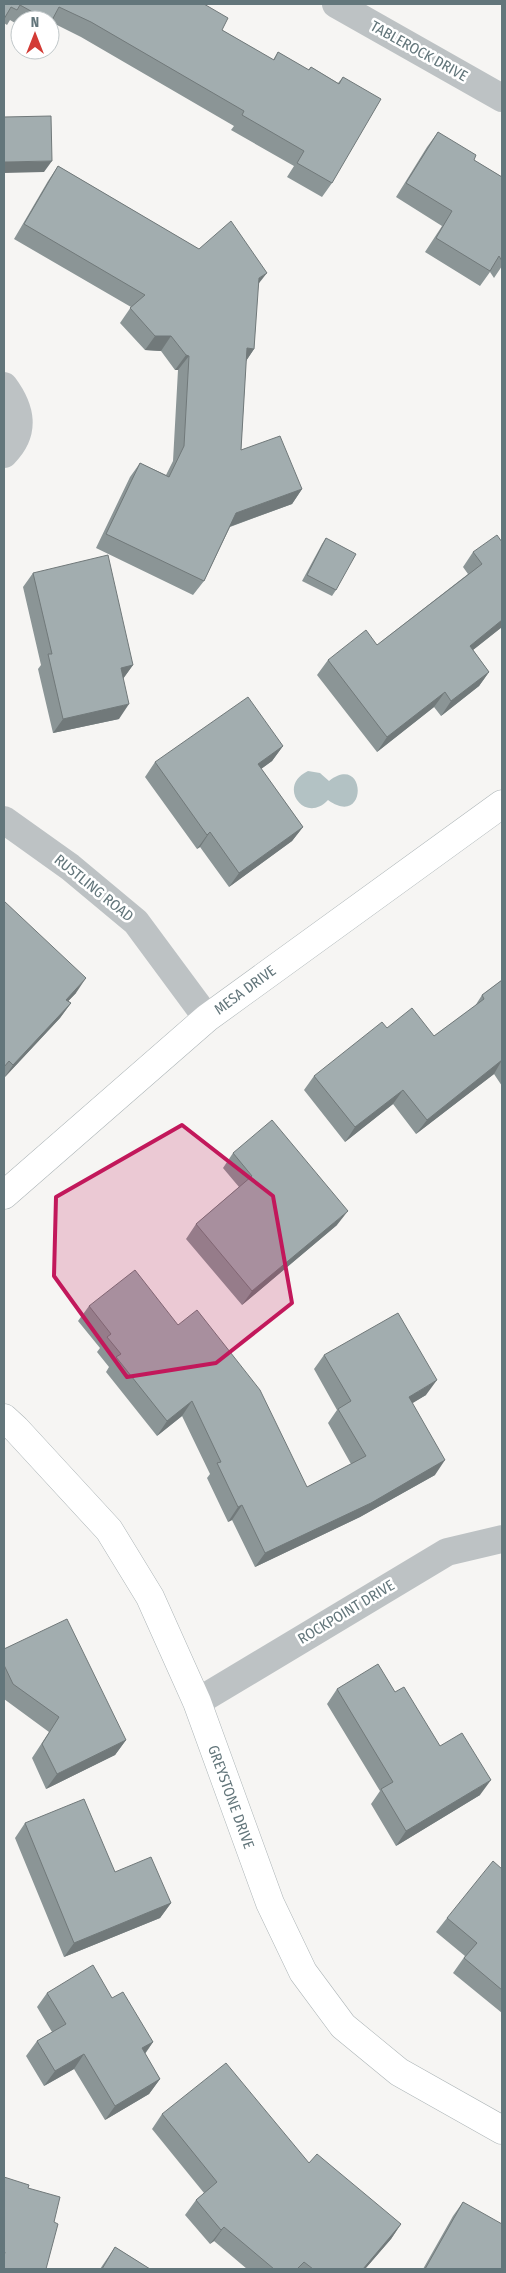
<svg xmlns="http://www.w3.org/2000/svg" width="506" height="2273" font-family="'Fira Sans Condensed',sans-serif">
<style>
.water{fill:#b3c2c4}
.lines{fill:none;stroke-linecap:round;stroke-linejoin:round}
.secondary-casing{stroke:#adb5b7;stroke-width:29}
.street{stroke:#bdc2c4;stroke-width:28}
.secondary{stroke:#fff;stroke-width:28}
.wall{fill:#8b9596}
.shaded-wall{fill:#71797a}
.building{fill:#a2adaf;stroke:#71797a}
.marked{fill:#c2185b;fill-opacity:0.2;stroke:#c2185b;stroke-width:4;stroke-linejoin:round}
.labels{text-anchor:middle;stroke-width:5;stroke-linejoin:round;paint-order:stroke}
.street-label{font-size:15px;fill:#63767b;stroke:#fff}
</style>
<rect width="100%" height="100%" fill="#f6f5f3"/>
<path class="water" d="M308,771L320,773L329,781C367,752 368,829 328,800C305,825 276,786 308,771Z"/>
<g class="lines">
<g class="secondary-casing">
<path id="secondary" d="M4,1195L207,1018L502,804
M4,1418L16,1429L109,1530L150,1597L197,1702L270,1903L303,1972L343,2026L399,2072L502,2130"/>
</g>
<path class="street" d="M336,4L502,98
M4,386C21,409 26,432 4,454
M4,820L70,867L136,922L207,1018
M197,1702L447,1552L502,1539"/>
<use href="#secondary" class="secondary"/>
</g>
<path class="wall" d="M4,4H204L222,30L273,60L278,52L308,70L311,67L338,83L343,77L332,183L322,197L287,177L294,166L231,130L234,126L81,37L51,22L50,23V20H20V26L10,20L7,25L4,23Z
M438,132L474,160L502,177V266L494,278L490,272L480,286L425,252L442,226L396,197L427,147Z
M58,166L258,284L254,349L246,361L241,450L302,489L292,504L230,527L204,581L193,595L96,548L130,477L140,463L166,475L173,461L178,370H175L161,351L145,350L120,323L131,307L14,239L48,181Z
M326,538L336,590L332,596L302,581L322,544Z
M502,542V627L473,650L489,672L479,686L441,716L434,707L377,752L317,675L328,660L377,645L468,574L463,567L473,552Z
M33,573L133,665L123,679L119,719L53,733L38,669L41,665L23,587Z
M283,746L272,761L261,769L303,827L292,841L229,887L200,847L197,849L145,777L155,762Z
M4,901L76,993L68,1001L71,1003L60,1018L4,1078Z
M502,980V1086L494,1074L416,1134L393,1104L345,1142L304,1090L314,1076L387,1028L434,1036L475,1006L482,995Z
M233,1153L337,1225L242,1305L186,1239L196,1224L239,1187L223,1168Z
M89,1306L307,1487L351,1464L328,1423L337,1410L314,1369L324,1355L426,1395L412,1403L435,1475L360,1517L255,1567L232,1520L228,1522L207,1478L210,1474L182,1416L157,1436L106,1372L109,1367L97,1352L100,1348L78,1321Z
M4,1649L126,1740L115,1755L46,1789L32,1758L49,1732L4,1699Z
M337,1689L395,1692L480,1795L396,1846L371,1804L380,1791L327,1704Z
M25,1823L115,1872L171,1903L160,1918L64,1957L15,1838Z
M502,1869V2013L453,1973L465,1956L436,1932L447,1918Z
M47,1993L112,1998L153,2042L145,2054L160,2079L149,2094L105,2120L74,2069L44,2086L26,2056L37,2041L52,2032L37,2007Z
M162,2114L309,2163L401,2224L391,2239L365,2269H247L214,2241L210,2244L185,2215L196,2200L204,2193L152,2129Z
M463,2202L502,2269H423L453,2216Z
M115,2247L150,2269H100Z"/>
<path class="shaded-wall" d="M52,161L44,172L4,173V162Z
M267,273L256,287L259,278Z
M155,336H171L161,351L145,350Z
M247,348L254,349L244,364Z
M186,355L189,356L178,370H175Z
M302,489L292,504L226,528L236,513Z
M502,620V627L459,661L470,646Z
M133,665L122,680L121,668Z
M489,672L479,686L441,716L451,701Z
M445,692L434,707L377,752L387,737Z
M129,704L119,719L53,733L63,719Z
M283,746L272,761L247,779L258,764Z
M303,827L292,841L229,887L239,873Z
M210,832L200,847L197,849L207,835Z
M86,978L76,993L56,1014L66,1000Z
M71,1003L60,1018L4,1078L13,1065Z
M502,1060L494,1074L416,1134L427,1120Z
M403,1090L393,1104L345,1142L355,1127Z
M348,1211L337,1225L242,1305L252,1291Z
M437,1380L426,1395L398,1412L409,1397Z
M192,1401L182,1416L157,1436L167,1421Z
M445,1460L435,1475L360,1517L255,1567L265,1553Z
M242,1505L232,1520L228,1522L238,1507Z
M126,1740L115,1755L46,1789L57,1774Z
M491,1780L480,1795L396,1846L406,1831Z
M171,1903L160,1918L64,1957L74,1943Z
M153,2042L143,2056L142,2048Z
M84,2054L74,2069L44,2086L55,2071Z
M160,2079L149,2094L105,2120L115,2106Z
M401,2224L391,2239L365,2269H363Z
M224,2227L214,2241L210,2244L221,2230Z"/>
<path class="building" d="M4,4H204L228,18L222,30L274,60L278,52L309,70L311,67L339,84L343,77L381,99L332,183L297,163L304,151L242,115L244,111L91,22L59,7L51,22H50V20H47L20,5L17,10L11,7L4,19Z
M51,116L52,161L4,162V117Z
M438,132L476,155L474,160L502,177V261L499,256L490,271L436,238L452,211L406,183Z
M58,166L199,249L231,221L267,273L259,278L254,349L247,348L241,450L280,436L302,489L236,513L204,581L106,534L140,463L169,477L184,446L189,356L186,355L171,336H155L130,308L145,295L24,224Z
M497,535L502,542V620L470,646L489,672L451,701L445,692L387,737L328,660L366,630L377,645L482,564L473,552Z
M326,538L356,554L336,590L307,575Z
M108,555L133,665L121,668L129,704L63,719L48,654H52L33,573Z
M248,697L283,746L258,764L303,827L239,873L210,832L207,835L155,762Z
M4,901L86,978L66,1000L71,1003L13,1065L9,1061L4,1067Z
M502,980V1060L427,1120L403,1090L355,1127L314,1076L382,1022L387,1028L412,1008L434,1036L484,999L482,995Z
M272,1120L348,1211L252,1291L196,1224L252,1176L233,1153Z
M135,1270L178,1325L197,1310L260,1390L307,1487L366,1456L338,1409L351,1401L324,1355L398,1313L437,1380L409,1397L445,1460L371,1503L265,1553L242,1505L238,1507L217,1463L221,1462L192,1401L167,1421L116,1357L121,1354L107,1337L111,1334L89,1306Z
M67,1619L126,1740L57,1774L42,1744L59,1717L13,1684L4,1665V1649Z
M378,1664L395,1692L404,1687L440,1746L462,1733L491,1780L406,1831L381,1789L393,1782L337,1689Z
M84,1799L115,1872L151,1857L171,1903L74,1943L25,1823Z
M493,1861L502,1869V1990L464,1958L477,1943L447,1918Z
M93,1965L112,1998L123,1992L153,2042L142,2048L160,2079L115,2106L84,2054L55,2071L37,2041L66,2024L47,1993Z
M226,2063L309,2163L317,2154L401,2224L363,2269H313L304,2262L297,2269H274L224,2227L221,2230L196,2200L217,2182L162,2114Z
M4,2177L29,2185L28,2188L60,2197L54,2222L58,2224L46,2269H4V2256L5,2252H4Z
M463,2202L502,2224V2269H425Z
M115,2247L150,2269H102Z"/>
<path class="marked" d="M182,1125L273,1196L292,1303L216,1363L127,1377L54,1276L56,1197Z"/>
<g class="labels">
<g class="street-label">
<text transform="translate(419 51) rotate(29)" y="5">TABLEROCK DRIVE</text>
<text transform="translate(94 888) rotate(39)" y="5">RUSTLING ROAD</text>
<text transform="translate(245 990) rotate(-36)" y="5">MESA DRIVE</text>
<text transform="translate(346 1612) rotate(-31)" y="5">ROCKPOINT DRIVE</text>
<text transform="translate(231 1797) rotate(70)" y="5">GREYSTONE DRIVE</text>
</g>
</g>
<rect width="506" height="2273" fill="none" stroke="#63767b" stroke-width="10"/>
<g transform="translate(35 35)"><circle r="24" fill="#ffffff" stroke="#c1c8ca"/>
<path d="M0-4L9 19L0 12L-9 19Z" fill="#d33b35"/>
<text y="-8" font-size="14" font-weight="bold" text-anchor="middle" fill="#63767b">N</text>
</g>
</svg>
